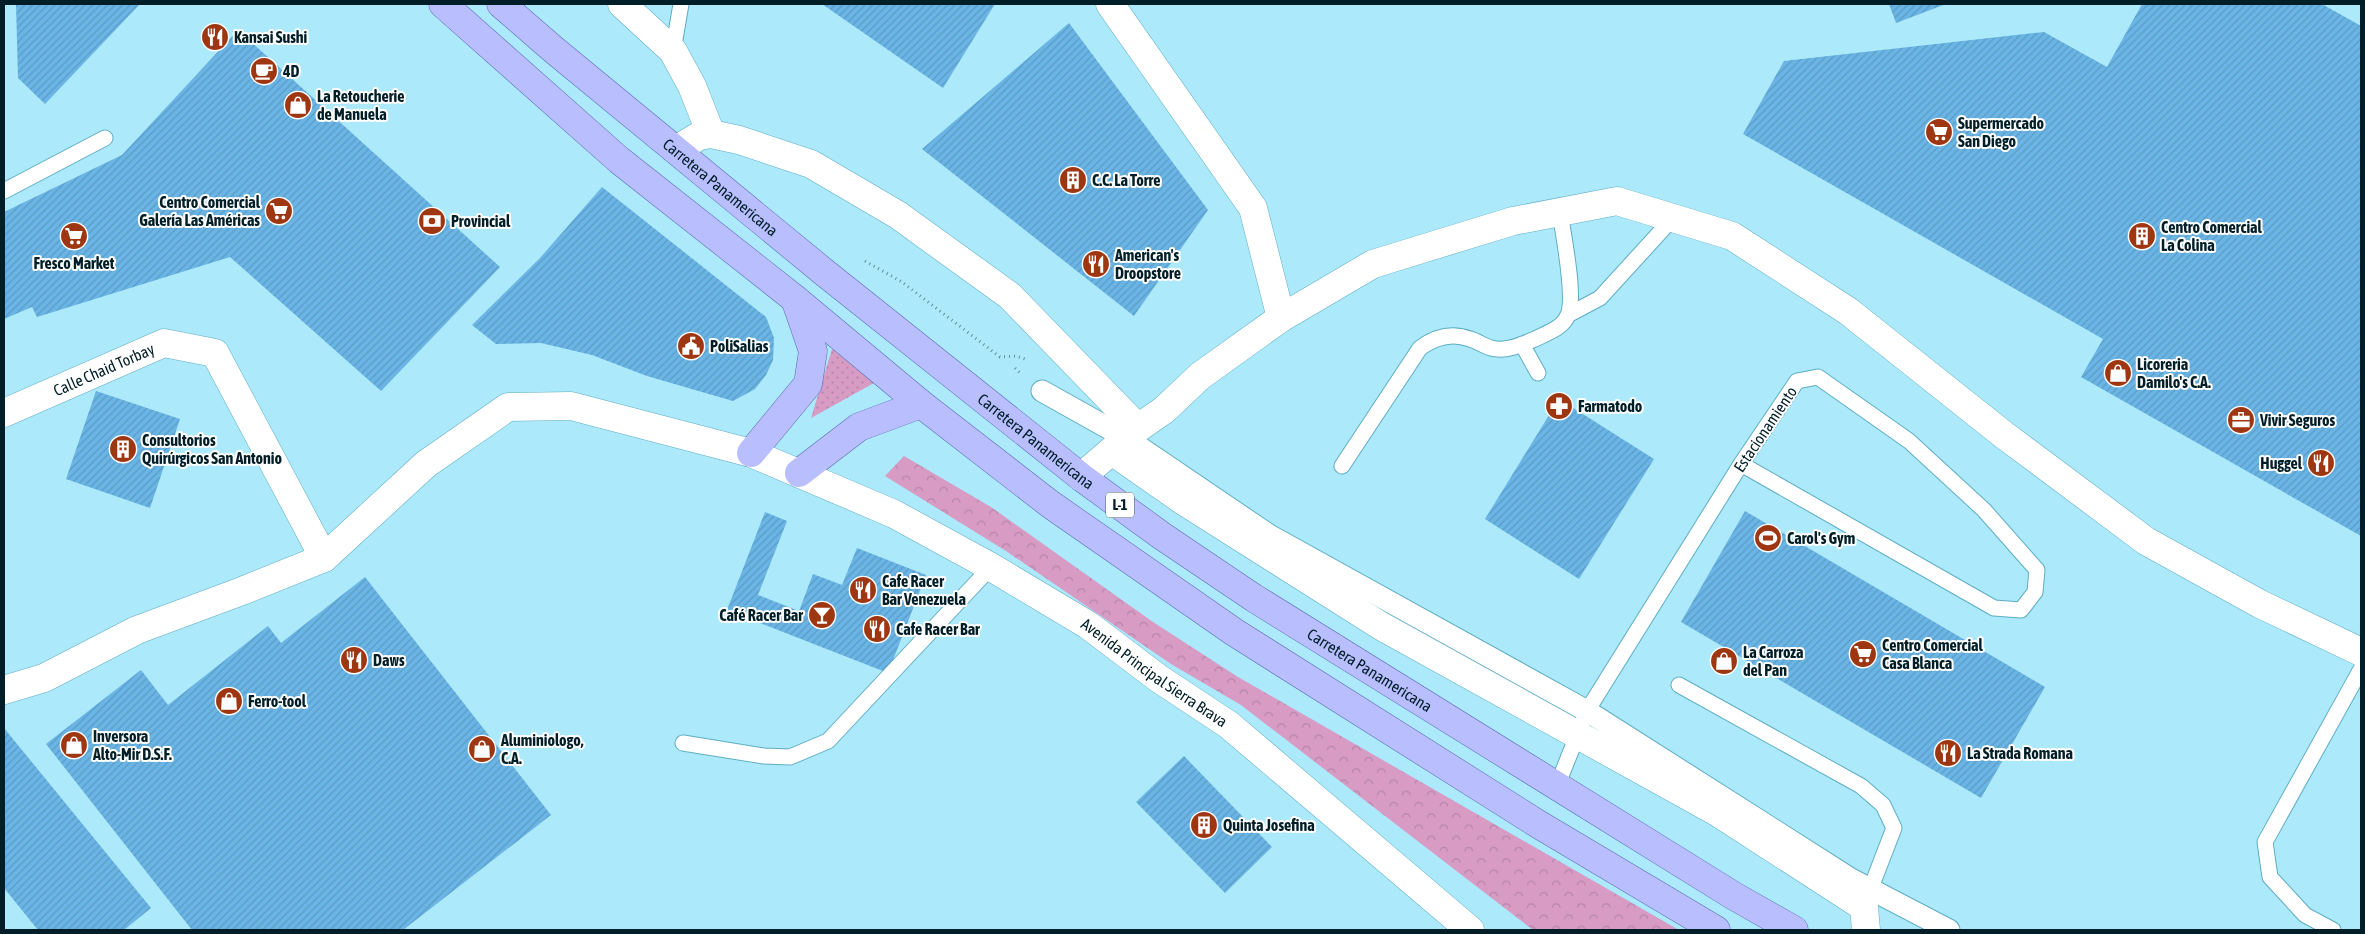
<svg xmlns="http://www.w3.org/2000/svg" width="2365" height="934" font-family="'Asap Condensed',sans-serif">
<style>
.grass{fill:url(#grass-dots)}
.park{fill:url(#park-crowns)}
.building{fill:url(#building-hatch)}
.lines{fill:none;stroke-linecap:round;stroke-linejoin:round}
.service-casing{stroke:#5eadc3;stroke-width:17}
.pedestrian-casing{stroke:#5eadc3;stroke-width:23}
.minor-casing{stroke:#5eadc3;stroke-width:29}
.primary-casing{stroke:#5a69b3;stroke-width:29}
.path{stroke:#5f8f9d;stroke-width:3;stroke-dasharray:1 4;stroke-linecap:butt}
.service{stroke:#fff;stroke-width:15}
.pedestrian{stroke:#fff;stroke-width:21}
.minor{stroke:#fff;stroke-width:28}
.primary{stroke:#b9beff;stroke-width:28}
.labels{text-anchor:middle;stroke-width:4;stroke-linejoin:round;paint-order:stroke}
.shield{fill:#fefefe;stroke:#4c6168;stroke-width:1}
.shield-label{font-size:15px;font-weight:bold;fill:#001e27}
.poi-label{font-size:16px;font-weight:bold;fill:#001e27;stroke:#fefefe;text-anchor:start}
.street-label{font-size:16px;fill:#001e27;stroke:#fefefe}
</style>
<defs>
<pattern id="grass-dots" width="8" height="8" patternUnits="userSpaceOnUse" patternTransform="scale(1.25)"><rect width="8" height="8" fill="#d79bc4"/><path d="M2 2h.1M6 6h.1" fill="none" stroke="#b785a8" stroke-width="1.8" stroke-linecap="round"/></pattern>
<pattern id="park-crowns" width="20" height="18" patternUnits="userSpaceOnUse" patternTransform="scale(1.25)"><rect width="20" height="18" fill="#d79bc4"/><path d="M2 6a3 3 0 1 1 6 0M12 15a3 3 0 1 1 6 0" fill="none" stroke="#b785a8"/></pattern>
<pattern id="building-hatch" width="6" height="6" patternUnits="userSpaceOnUse" patternTransform="scale(1.25)"><rect width="6" height="6" fill="#6ab5e5"/><path d="M-1 1l2-2M0 6l6-6M5 7l2-2" fill="none" stroke="#5a9bc4"/></pattern>
</defs>
<rect width="100%" height="100%" fill="#abe9fb"/>
<path class="grass" d="M832,349L874,383L811,418Z"/>
<path class="park" d="M904,456L991,507L1153,622L1238,677L1679,930H1533L1241,705L1171,664L1006,551L885,476Z"/>
<path class="building" d="M16,4H140L45,104L18,78Z
M822,4H995L943,88Z
M1889,4H1946L1896,23Z
M2142,4H2322L2361,26V536L2081,377L2103,339L1743,134L1784,61L2044,32L2107,67Z
M1069,23L1208,210L1134,316L922,149Z
M238,30L500,267L381,391L230,257L37,317L32,307L4,319V212L122,155Z
M602,187L766,317L774,338L773,360L766,375L755,389L733,401L647,376L592,355L541,343L496,344L472,325L540,258Z
M96,391L180,419L150,508L66,479Z
M1559,399L1654,459L1579,579L1485,519Z
M1745,511L2045,687L1981,798L1681,622Z
M765,512L787,521L758,595L799,611L813,574L842,585L857,548L926,575L888,673L727,610Z
M365,577L551,815L403,930H192L46,744L141,670L168,705L268,626L281,643Z
M4,728L151,908L124,930H38L4,888Z
M1184,756L1272,847L1225,893L1136,802Z"/>
<g class="lines">
<g class="service-casing">
<path id="service" d="M673,51L681,4
M4,191L105,138
M1568,315L1600,298L1673,218
M1522,344L1538,373
M1342,466L1420,348C1435,337 1451,332 1470,339C1477,341 1484,346 1491,348C1506,352 1521,345 1535,339C1547,333 1563,328 1568,315C1576,297 1563,234 1560,212
M1679,685L1861,786L1883,805L1894,828L1867,898
M683,743L764,756L790,757L828,741L991,567
M1557,786L1587,711L1741,464L1797,381L1818,377L1909,441L1984,510L2037,570L2035,592L2021,610L1994,608L1741,464
M2333,930L2305,915L2270,877L2265,842L2361,669"/>
</g>
<g class="pedestrian-casing">
<path id="pedestrian" d="M1042,391L1126,438L1269,535L1587,711L1851,879L1949,930"/>
</g>
<g class="minor-casing">
<g id="minor">
<path d="M622,4L673,51L692,86L711,134"/>
<path d="M676,150L699,136L711,134L739,140L811,164L898,215L1010,296L1138,428"/>
<path d="M1281,318L1373,264L1513,221L1617,201L1732,236L1848,311L2004,435L2146,541L2260,604L2361,652"/>
<path id="s1" d="M4,413L164,343L215,353L324,558"/>
<path d="M1112,451L1185,502L1381,626L1717,812L1864,907L1866,930"/>
<path d="M1081,477L1138,428L1164,410L1200,376L1281,318L1253,208L1110,4"/>
<path id="s2" d="M4,690L44,678L137,630L242,591L324,558L426,464L508,407L571,406L751,453L894,514L991,567L1088,625L1158,678L1229,725L1470,930"/>
</g>
</g>
<g class="primary-casing">
<g id="primary">
<path d="M443,4L619,160L795,299L921,404L1050,504L1234,632L1538,824L1716,930"/>
<path id="s3" d="M501,4L554,50L825,273L1081,477L1162,536L1254,598L1734,896L1794,930"/>
<path d="M751,453L808,384L813,351L795,299"/>
<path d="M799,473L859,427L921,404"/>
</g>
</g>
<path class="path" d="M865,261L902,282L1000,357L1016,356L1025,359
M1015,368L1020,373"/>
<use href="#service" class="service"/>
<use href="#pedestrian" class="pedestrian"/>
<use href="#minor" class="minor"/>
<use href="#primary" class="primary"/>
</g>
<defs>
<g id="restaurant-disc" transform="scale(1.4375)"><circle r="9.5" fill="#9e3711" stroke="#fefefe"/><path d="M-5-6h1v4h1v-4h1v4h1v-4h1v5L-1.5 .5V6h-2V.5L-5-1ZM5-6V6H3V1.5H1.5Q1.5-4 5-6Z" fill="#fff"/></g>
<g id="cafe-disc" transform="scale(1.4375)"><circle r="9.5" fill="#9e3711" stroke="#fefefe"/><path d="M-5.5-4.5H6V0H3Q3 3.5 0 3.5H-2.5Q-5.5 3.5-5.5 0ZM3-3.2v2h1.7v-2ZM-6 4.5H4V6H-6Z" fill="#fff"/></g>
<g id="shop-disc" transform="scale(1.4375)"><circle r="9.5" fill="#9e3711" stroke="#fefefe"/><path d="M-5-2.5h2.3a2.7 3.5 0 0 1 5.4 0H5L5.5 6h-11ZM-1.5-2.5h3a1.5 2.3 0 0 0-3 0Z" fill="#fff"/></g>
<g id="supermarket-disc" transform="scale(1.4375)"><circle r="9.5" fill="#9e3711" stroke="#fefefe"/><path d="M-6-5.5h2.5l.6 2H6L4.5 2H-2.5L-4.4-4H-6ZM-1.5 3.2a1.3 1.3 0 1 0 .1 0ZM3 3.2a1.3 1.3 0 1 0 .1 0Z" fill="#fff"/></g>
<g id="building-disc" transform="scale(1.4375)"><circle r="9.5" fill="#9e3711" stroke="#fefefe"/><path d="M-4-6H4V6H1V3H-1V6H-4ZM-2.5-4.3h1.7v1.8h-1.7ZM.8-4.3h1.7v1.8H.8ZM-2.5-1h1.7V.8h-1.7ZM.8-1h1.7V.8H.8Z" fill="#fff"/></g>
<g id="bank-disc" transform="scale(1.4375)"><circle r="9.5" fill="#9e3711" stroke="#fefefe"/><path d="M-6-4H6V4H-6ZM0-2.3a2.3 2.3 0 1 0 0 4.6a2.3 2.3 0 1 0 0-4.6Z" fill="#fff"/></g>
<g id="civic-disc" transform="scale(1.4375)"><circle r="9.5" fill="#9e3711" stroke="#fefefe"/><path d="M-.6-6.5H3V-4.5H.6V-3L4-1V1h2V6H-6V1h2V-1L-.6-3ZM-1.2 2.5V6h2.4V2.5Z" fill="#fff"/></g>
<g id="pharmacy-disc" transform="scale(1.4375)"><circle r="9.5" fill="#9e3711" stroke="#fefefe"/><path d="M-2-6h4v4h4v4h-4v4h-4v-4h-4v-4h4Z" fill="#fff"/></g>
<g id="office-disc" transform="scale(1.4375)"><circle r="9.5" fill="#9e3711" stroke="#fefefe"/><path d="M-6-3h4V-5.5h4V-3h4V5H-6ZM-1-4.5V-3h2v-1.5ZM-6 0V1H6V0Z" fill="#fff"/></g>
<g id="stadium-disc" transform="scale(1.4375)"><circle r="9.5" fill="#9e3711" stroke="#fefefe"/><path d="M0-5a6.5 5 0 1 0 0 10a6.5 5 0 1 0 0-10ZM-3.5-1.8h7v3.6h-7Z" fill="#fff"/></g>
<g id="bar-disc" transform="scale(1.4375)"><circle r="9.5" fill="#9e3711" stroke="#fefefe"/><path d="M-6-5H6L.8 .8V4.5H3.5V6h-7V4.5H-.8V.8Z" fill="#fff"/></g>
</defs>
<g fill-rule="evenodd">
<use href="#restaurant-disc" x="215" y="37"/>
<use href="#cafe-disc" x="264" y="71"/>
<use href="#shop-disc" x="298" y="105"/>
<use href="#supermarket-disc" x="1939" y="132"/>
<use href="#building-disc" x="1073" y="180"/>
<use href="#supermarket-disc" x="279" y="211"/>
<use href="#bank-disc" x="432" y="221"/>
<use href="#supermarket-disc" x="74" y="236"/>
<use href="#building-disc" x="2142" y="236"/>
<use href="#restaurant-disc" x="1096" y="264"/>
<use href="#civic-disc" x="691" y="346"/>
<use href="#shop-disc" x="2118" y="373"/>
<use href="#pharmacy-disc" x="1559" y="406"/>
<use href="#office-disc" x="2241" y="420"/>
<use href="#building-disc" x="123" y="449"/>
<use href="#restaurant-disc" x="2321" y="463"/>
<use href="#stadium-disc" x="1768" y="538"/>
<use href="#restaurant-disc" x="863" y="590"/>
<use href="#bar-disc" x="822" y="615"/>
<use href="#restaurant-disc" x="877" y="629"/>
<use href="#supermarket-disc" x="1863" y="654"/>
<use href="#restaurant-disc" x="354" y="660"/>
<use href="#shop-disc" x="1724" y="661"/>
<use href="#shop-disc" x="229" y="701"/>
<use href="#shop-disc" x="74" y="745"/>
<use href="#shop-disc" x="482" y="749"/>
<use href="#restaurant-disc" x="1948" y="753"/>
<use href="#building-disc" x="1204" y="825"/>
</g>
<g class="labels">
<rect class="shield" x="1106" y="492.5" width="28" height="25" rx="4"/>
<g class="shield-label">
<text x="1120" y="510">L-1</text>
</g>
<g class="poi-label">
<text x="234" y="43">Kansai Sushi</text>
<text x="283" y="77">4D</text>
<text x="317" y="102">La Retoucherie<tspan x="317" dy="18">de Manuela</tspan></text>
<text x="1958" y="129">Supermercado<tspan x="1958" dy="18">San Diego</tspan></text>
<text x="1092" y="186">C.C. La Torre</text>
<text x="260" y="208" text-anchor="end">Centro Comercial<tspan x="260" dy="18">Galería Las Américas</tspan></text>
<text x="451" y="227">Provincial</text>
<text x="2161" y="233">Centro Comercial<tspan x="2161" dy="18">La Colina</tspan></text>
<text x="1115" y="261">American's<tspan x="1115" dy="18">Droopstore</tspan></text>
<text x="74" y="269" text-anchor="middle">Fresco Market</text>
<text x="710" y="352">PoliSalias</text>
<text x="2137" y="370">Licoreria<tspan x="2137" dy="18">Damilo's C.A.</tspan></text>
<text x="1578" y="412">Farmatodo</text>
<text x="2260" y="426">Vivir Seguros</text>
<text x="142" y="446">Consultorios<tspan x="142" dy="18">Quirúrgicos San Antonio</tspan></text>
<text x="2302" y="469" text-anchor="end">Huggel</text>
<text x="1787" y="544">Carol's Gym</text>
<text x="882" y="587">Cafe Racer<tspan x="882" dy="18">Bar Venezuela</tspan></text>
<text x="803" y="621" text-anchor="end">Café Racer Bar</text>
<text x="896" y="635">Cafe Racer Bar</text>
<text x="1882" y="651">Centro Comercial<tspan x="1882" dy="18">Casa Blanca</tspan></text>
<text x="1743" y="658">La Carroza<tspan x="1743" dy="18">del Pan</tspan></text>
<text x="373" y="666">Daws</text>
<text x="248" y="707">Ferro-tool</text>
<text x="93" y="742">Inversora<tspan x="93" dy="18">Alto-Mir D.S.F.</tspan></text>
<text x="501" y="746">Aluminiologo,<tspan x="501" dy="18">C.A.</tspan></text>
<text x="1967" y="759">La Strada Romana</text>
<text x="1223" y="831">Quinta Josefina</text>
</g>
<g class="street-label">
<text dy="6" stroke="none"><textPath href="#s3" startOffset="286">Carretera Panamericana</textPath></text>
<text dy="6" stroke="none"><textPath href="#s1" startOffset="109">Calle Chaid Torbay</textPath></text>
<text transform="translate(1765 429) rotate(-56)" y="6">Estacionamiento</text>
<text dy="6" stroke="none"><textPath href="#s3" startOffset="691">Carretera Panamericana</textPath></text>
<text dy="6" stroke="none"><textPath href="#s3" startOffset="1096">Carretera Panamericana</textPath></text>
<text dy="6" stroke="none"><textPath href="#s2" startOffset="1295">Avenida Principal Sierra Brava</textPath></text>
</g>
</g>
<rect width="2365" height="934" fill="none" stroke="#001e27" stroke-width="10"/>
</svg>
